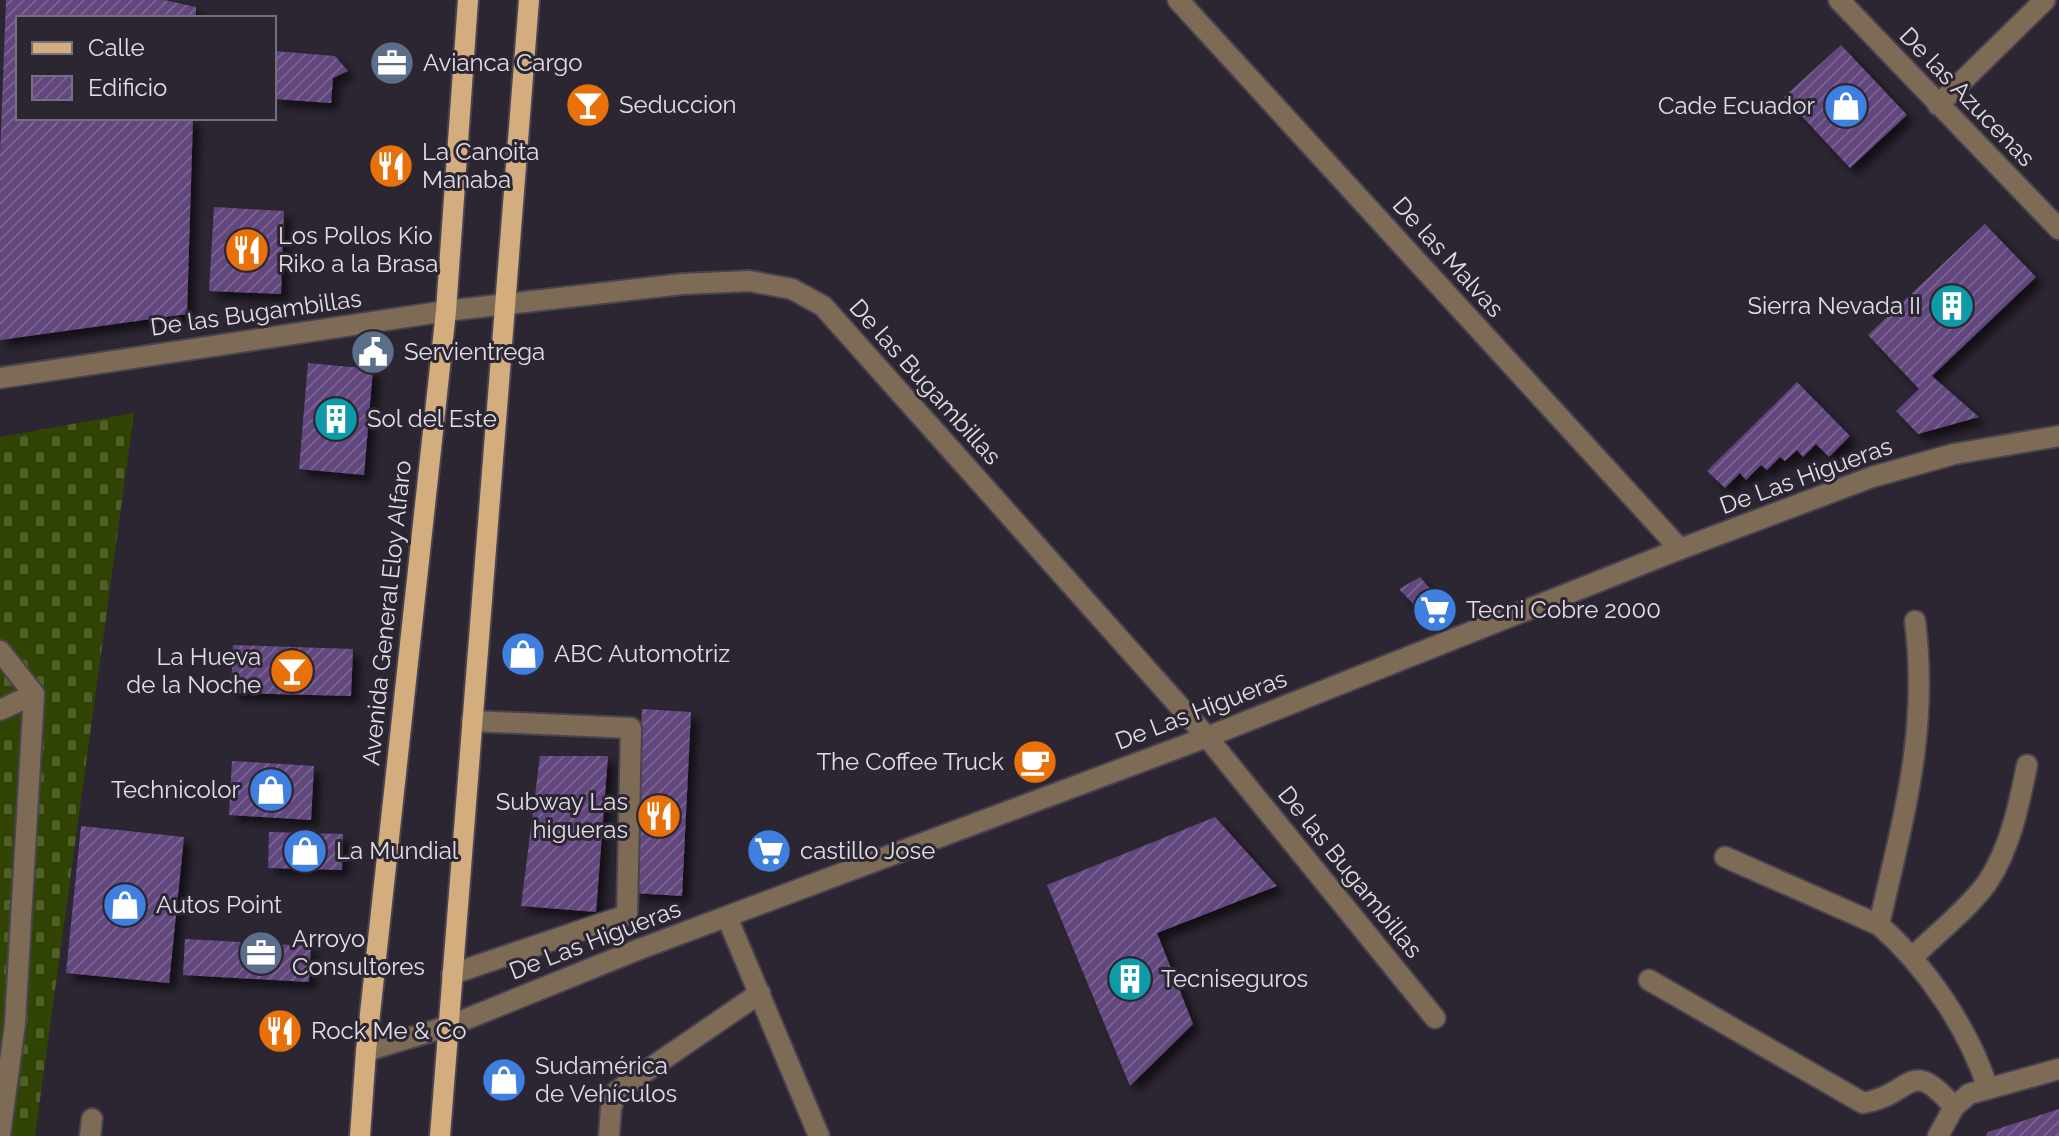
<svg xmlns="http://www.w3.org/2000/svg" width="2059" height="1136" font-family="Raleway,sans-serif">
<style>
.cemetery{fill:url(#cemetery-stones)}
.building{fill:url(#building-hatch);filter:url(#shadow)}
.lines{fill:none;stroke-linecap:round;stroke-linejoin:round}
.minor-casing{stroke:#49434f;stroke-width:24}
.major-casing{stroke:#49434f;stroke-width:24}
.minor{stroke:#7e6b55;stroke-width:20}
.major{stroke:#d3ad7e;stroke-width:20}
.labels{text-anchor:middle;stroke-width:6;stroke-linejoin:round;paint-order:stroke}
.poi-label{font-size:24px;fill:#e2dee6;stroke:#2c2632;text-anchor:start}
.street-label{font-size:24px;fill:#e2dee6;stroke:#2c2632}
</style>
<defs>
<pattern id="cemetery-stones" width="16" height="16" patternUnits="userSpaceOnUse" patternTransform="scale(2)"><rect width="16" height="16" fill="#314403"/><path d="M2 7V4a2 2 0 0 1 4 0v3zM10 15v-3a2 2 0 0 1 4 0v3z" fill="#4f5f28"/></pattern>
<pattern id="building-hatch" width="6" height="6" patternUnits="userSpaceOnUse" patternTransform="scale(2)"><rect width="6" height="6" fill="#62477e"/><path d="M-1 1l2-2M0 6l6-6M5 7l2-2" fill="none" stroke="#786190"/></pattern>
<filter id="shadow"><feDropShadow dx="7" dy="7" stdDeviation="4" flood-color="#0009"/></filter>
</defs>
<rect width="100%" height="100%" fill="#2c2632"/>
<path class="cemetery" d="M134,413L35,1136H0V437Z"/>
<path class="building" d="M6,0H164L196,7V18H18V118H193L187,314L0,340V155Z
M1841,45L1907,115L1850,168L1784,97Z
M274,51L335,56L348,71L333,78L331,103L274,99Z
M214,207L284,211L281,294L209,291Z
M1985,224L2036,277L1932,376L1979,417L1918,434L1896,411L1919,389L1868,335Z
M308,363L373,369L364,475L299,469Z
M1797,382L1850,436L1829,457L1816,444L1803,457L1797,450L1785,461L1780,457L1767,470L1761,465L1746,480L1740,473L1725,488L1707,471Z
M1420,577L1449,611L1427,618L1399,589Z
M233,645L353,649L351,696L231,693Z
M642,709L691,712L682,896L632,893Z
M540,756H608L596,912L521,906Z
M232,761L314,766L311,820L229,815Z
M1215,817L1277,886L1157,933L1193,1024L1130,1086L1047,885Z
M81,826L184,837L169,983L66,973Z
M269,832L343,834L342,870L268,868Z
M185,939L311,946L309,982L183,975Z
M2059,1109V1136H1986L1988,1132Z"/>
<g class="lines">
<g class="minor-casing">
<path id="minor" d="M1178,0L1680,549
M1839,0L2059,229
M1938,105L2045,0
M0,378L446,311L682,284L749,281L792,289L823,306L1207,737L1435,1018
M0,651L34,694L15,1024L0,1135
M0,710L34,694
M1725,857L1879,925C1926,966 1969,1029 1988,1089
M727,917L819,1136
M1879,925C1903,818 1929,732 1915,621
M1912,958C1936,934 1967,910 1987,883C2010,849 2019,805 2027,765
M452,974L627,915L631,728L472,721
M1649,980L1863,1103C1914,1094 1909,1055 1954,1107
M366,1051L449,1026L637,950L1207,737L1680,549L1872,477L1954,454L2059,436
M90,1136L92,1119
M609,1136L611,1108L617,1091L760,993
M1938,1136L1954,1107L1969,1094L2059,1069"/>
</g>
<g class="major-casing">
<path id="major" d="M360,1136L366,1051L446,311L468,0
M440,1136L529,0"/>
</g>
<use href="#minor" class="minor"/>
<use href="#major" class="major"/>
</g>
<defs>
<g id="office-disc" transform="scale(2.3)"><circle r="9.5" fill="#5c6f8a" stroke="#2c2632"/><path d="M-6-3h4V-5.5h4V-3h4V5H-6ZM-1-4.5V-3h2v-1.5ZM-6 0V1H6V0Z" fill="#fff"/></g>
<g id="bar-disc" transform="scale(2.3)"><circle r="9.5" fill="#e8710a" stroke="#2c2632"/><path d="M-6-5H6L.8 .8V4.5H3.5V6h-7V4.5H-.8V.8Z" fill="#fff"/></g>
<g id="shop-disc" transform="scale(2.3)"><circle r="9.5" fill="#3f7fe0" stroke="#2c2632"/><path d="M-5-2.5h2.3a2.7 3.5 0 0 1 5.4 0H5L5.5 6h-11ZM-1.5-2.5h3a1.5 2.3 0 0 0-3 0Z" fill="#fff"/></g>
<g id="restaurant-disc" transform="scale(2.3)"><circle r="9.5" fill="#e8710a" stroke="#2c2632"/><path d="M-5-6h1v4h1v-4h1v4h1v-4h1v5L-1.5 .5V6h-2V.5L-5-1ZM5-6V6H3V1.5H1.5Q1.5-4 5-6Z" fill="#fff"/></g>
<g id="building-disc" transform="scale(2.3)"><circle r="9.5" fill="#0f9aa8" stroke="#2c2632"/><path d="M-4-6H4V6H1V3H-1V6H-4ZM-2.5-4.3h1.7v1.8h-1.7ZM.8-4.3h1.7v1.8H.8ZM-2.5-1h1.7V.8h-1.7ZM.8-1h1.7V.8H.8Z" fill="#fff"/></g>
<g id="civic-disc" transform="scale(2.3)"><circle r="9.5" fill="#5c6f8a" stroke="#2c2632"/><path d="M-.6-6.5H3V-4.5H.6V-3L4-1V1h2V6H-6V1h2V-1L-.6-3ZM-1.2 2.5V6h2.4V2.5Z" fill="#fff"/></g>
<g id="supermarket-disc" transform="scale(2.3)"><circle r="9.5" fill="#3f7fe0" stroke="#2c2632"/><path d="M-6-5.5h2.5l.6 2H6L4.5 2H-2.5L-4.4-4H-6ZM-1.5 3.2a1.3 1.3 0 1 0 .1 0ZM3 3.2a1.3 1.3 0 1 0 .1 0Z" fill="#fff"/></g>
<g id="cafe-disc" transform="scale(2.3)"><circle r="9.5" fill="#e8710a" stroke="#2c2632"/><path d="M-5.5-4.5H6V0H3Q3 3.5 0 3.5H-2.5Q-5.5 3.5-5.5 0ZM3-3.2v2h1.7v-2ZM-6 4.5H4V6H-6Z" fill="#fff"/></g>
</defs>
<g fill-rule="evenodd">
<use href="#office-disc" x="392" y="63"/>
<use href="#bar-disc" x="588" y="105"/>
<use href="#shop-disc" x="1846" y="106"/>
<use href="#restaurant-disc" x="391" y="166"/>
<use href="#restaurant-disc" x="247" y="250"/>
<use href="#building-disc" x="1952" y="306"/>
<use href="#civic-disc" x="373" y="352"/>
<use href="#building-disc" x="336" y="419"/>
<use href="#supermarket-disc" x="1435" y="610"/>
<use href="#shop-disc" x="523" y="654"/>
<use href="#bar-disc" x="292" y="671"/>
<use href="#cafe-disc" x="1035" y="762"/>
<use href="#shop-disc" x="271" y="790"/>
<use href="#restaurant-disc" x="659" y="816"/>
<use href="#shop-disc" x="305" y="851"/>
<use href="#supermarket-disc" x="769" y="851"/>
<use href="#shop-disc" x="125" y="905"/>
<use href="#office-disc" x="261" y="953"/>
<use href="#building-disc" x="1130" y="979"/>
<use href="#restaurant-disc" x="280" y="1031"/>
<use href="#shop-disc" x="504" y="1080"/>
</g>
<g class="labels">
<g class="poi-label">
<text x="423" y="71">Avianca Cargo</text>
<text x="619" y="113">Seduccion</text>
<text x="1815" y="114" text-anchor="end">Cade Ecuador</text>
<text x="422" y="160">La Canoita<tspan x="422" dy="28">Manaba</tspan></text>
<text x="278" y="244">Los Pollos Kio<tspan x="278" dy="28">Riko a la Brasa</tspan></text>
<text x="1921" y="314" text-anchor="end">Sierra Nevada II</text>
<text x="404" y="360">Servientrega</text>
<text x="367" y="427">Sol del Este</text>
<text x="1466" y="618">Tecni Cobre 2000</text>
<text x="554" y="662">ABC Automotriz</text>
<text x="261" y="665" text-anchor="end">La Hueva<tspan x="261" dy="28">de la Noche</tspan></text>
<text x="1004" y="770" text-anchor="end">The Coffee Truck</text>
<text x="240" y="798" text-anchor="end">Technicolor</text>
<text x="628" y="810" text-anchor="end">Subway Las<tspan x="628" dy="28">higueras</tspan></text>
<text x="336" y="859">La Mundial</text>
<text x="800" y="859">castillo Jose</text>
<text x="156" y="913">Autos Point</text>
<text x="292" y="947">Arroyo<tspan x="292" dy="28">Consultores</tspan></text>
<text x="1161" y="987">Tecniseguros</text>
<text x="311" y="1039">Rock Me &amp; Co</text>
<text x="535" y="1074">Sudamérica<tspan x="535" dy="28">de Vehículos</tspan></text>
</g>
<g class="street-label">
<text transform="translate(1967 97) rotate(46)" y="8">De las Azucenas</text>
<text transform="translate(1448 257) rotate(48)" y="8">De las Malvas</text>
<text transform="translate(256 313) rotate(-8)" y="8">De las Bugambillas</text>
<text transform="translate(925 382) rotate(48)" y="8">De las Bugambillas</text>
<text transform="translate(1806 476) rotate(-20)" y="8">De Las Higueras</text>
<text transform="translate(387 613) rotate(-84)" y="8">Avenida General Eloy Alfaro</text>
<text transform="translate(1201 710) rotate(-21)" y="8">De Las Higueras</text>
<text transform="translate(1350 872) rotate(51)" y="8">De las Bugambillas</text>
<text transform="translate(595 940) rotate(-21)" y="8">De Las Higueras</text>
</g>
</g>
<rect x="16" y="16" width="260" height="104" fill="#2c2632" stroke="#75707a" stroke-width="2"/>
<rect x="32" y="42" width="40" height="12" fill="#d3ad7e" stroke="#75707a" stroke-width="2"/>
<text x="88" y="56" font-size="24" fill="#e2dee6">Calle</text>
<rect x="32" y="76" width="40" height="24" fill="url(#building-hatch)" stroke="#75707a" stroke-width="2"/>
<text x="88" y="96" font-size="24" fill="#e2dee6">Edificio</text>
</svg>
